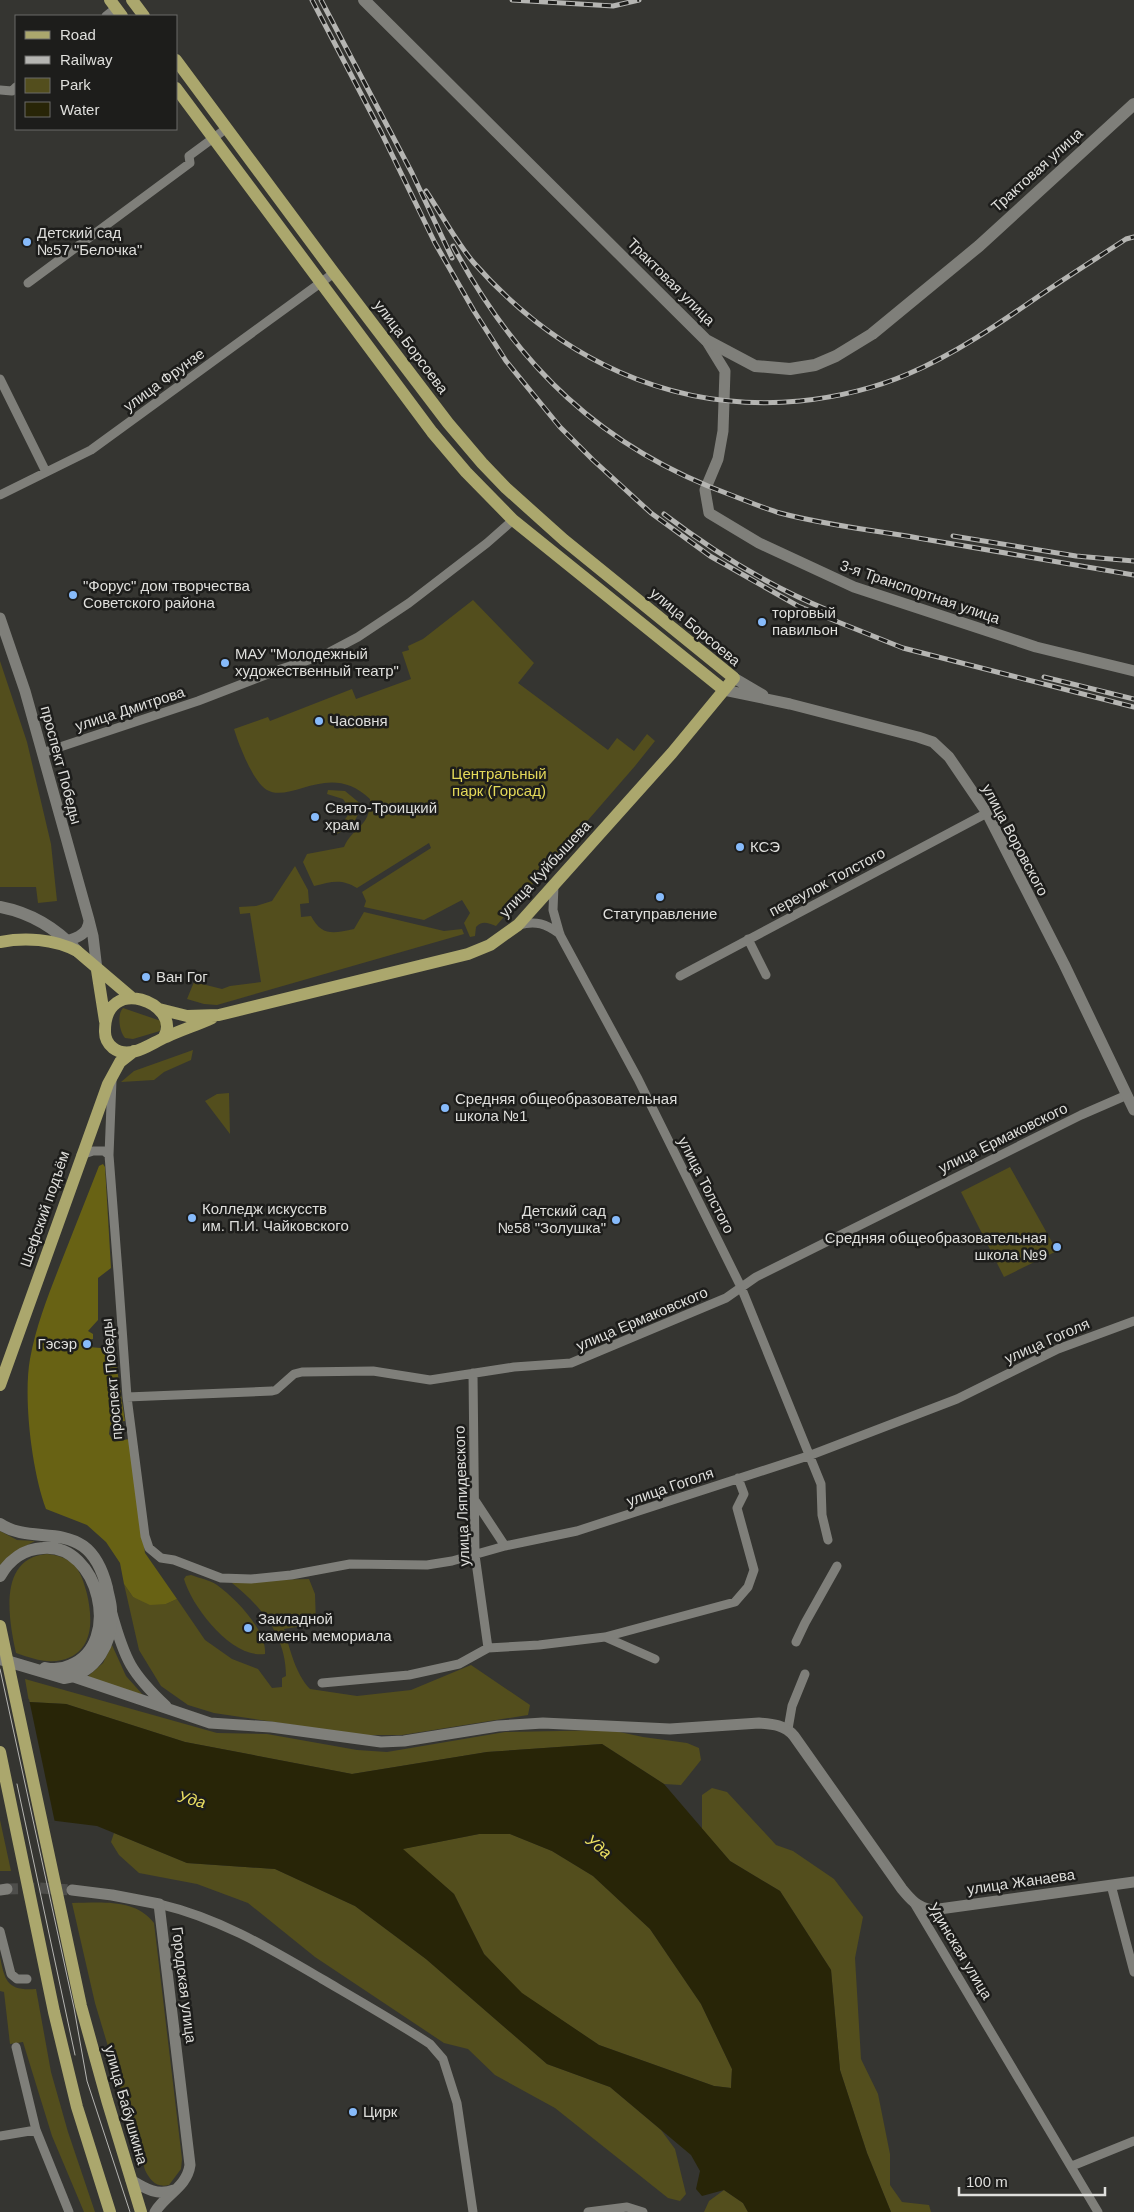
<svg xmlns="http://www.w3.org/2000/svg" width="1134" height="2212" font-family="Arial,sans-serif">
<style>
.green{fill:#534e1d}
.forest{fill:#686214}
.water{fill:#282507;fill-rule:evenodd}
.pier{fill:#353531}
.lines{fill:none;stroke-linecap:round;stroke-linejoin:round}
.tertiary-tunnel{stroke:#4e4e4b;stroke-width:11;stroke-dasharray:11 5.5;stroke-linecap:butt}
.minor{stroke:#7f7f7a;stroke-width:9}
.tertiary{stroke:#7f7f7a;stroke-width:11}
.secondary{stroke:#7f7f7a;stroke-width:12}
.primary{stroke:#aba76d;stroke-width:12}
.tram{stroke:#b5b5b2;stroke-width:1}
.rail-casing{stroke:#b5b5b2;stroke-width:5}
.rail{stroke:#1d1d1b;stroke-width:3;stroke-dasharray:9;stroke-linecap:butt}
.poi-dot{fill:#87bbfb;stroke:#1d1d1b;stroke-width:2}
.labels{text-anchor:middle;stroke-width:5;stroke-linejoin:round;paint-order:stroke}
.street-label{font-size:15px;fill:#dfdfdc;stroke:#1d1d1b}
.poi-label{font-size:15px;fill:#dfdfdc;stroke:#1d1d1b;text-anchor:start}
.park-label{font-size:15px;fill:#e4d959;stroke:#1d1d1b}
.water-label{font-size:16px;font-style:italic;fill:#eee263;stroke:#1d1d1b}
</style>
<rect width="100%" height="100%" fill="#353531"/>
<path class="green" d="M473,600L534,663L518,683L608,750L617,738L634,751L647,734L655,741L635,766L496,926C488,923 482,920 476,927L475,936L470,937L464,923L470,913L462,900L424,920L364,907L366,901L362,892L431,848L429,843L357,888C341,878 331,882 314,886L303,862L307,854L344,847C353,826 371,827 370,799C330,760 291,804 267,790C253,782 239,745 234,729L268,717L270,721L352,689L356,699L411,679L402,652L409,650L408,646L423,639Z
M0,661L27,742L51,844L57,901L38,903L36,887H0Z
M328,790L345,791L362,805L354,823L334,836L333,826L343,822L351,811L343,799L327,794Z
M295,866L308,890L309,903L300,904L301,917L311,916C322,937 334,933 354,929L364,912L444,931L462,929L464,934L217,1005L204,1004L187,999L194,982L222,989L230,986L261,982L250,913L240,914L239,907L256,906L272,901Z
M123,1008L161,1021L160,1031L133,1039L125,1038C119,1031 117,1014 123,1008Z
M193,1050L191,1060L164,1072L154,1080L121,1082L134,1071Z
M229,1093L230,1134L205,1101L217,1094Z
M1010,1167L1057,1251L1004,1277L961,1192Z
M0,1531L17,1540L35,1541L14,1552L0,1565Z
M47,1554C57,1555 64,1557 72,1563C81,1571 84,1583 87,1594C93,1620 94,1652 62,1660C46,1664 31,1658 16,1653C7,1613 0,1558 47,1554Z
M191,1575C199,1578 210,1580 217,1585C235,1598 267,1630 265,1654C232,1659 192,1607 184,1579L186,1576Z
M309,1579L315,1594L316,1624L284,1629C290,1649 295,1673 310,1689L357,1696L411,1690L471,1665L530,1705L528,1715L402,1735H360L214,1713L188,1705L161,1686L139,1650L124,1584L133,1597L166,1604L177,1599L205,1640L232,1659L258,1669L272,1688L282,1687V1678L286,1676C286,1636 262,1607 232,1583V1581Z
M112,1645L126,1676L143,1695L87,1677L103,1663Z
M25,1679L217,1733L267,1734L357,1750L387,1752L505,1732L610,1730L643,1737L687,1743L699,1748L701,1760L681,1785L664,1784L602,1744L487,1752L352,1774L185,1742L66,1704L29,1702Z
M712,1788L727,1792L776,1845L793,1851L834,1879L863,1917L855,1958L861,2059L878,2094L890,2154V2185L902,2202L929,2205L931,2212H891L867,2153L840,2070L831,1970L780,1891L730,1861L702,1829V1795Z
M0,1820L11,1871H0Z
M114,1833L187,1863L275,1869L355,1906L426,1959L547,2064L610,2087L661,2130L675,2149L686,2194L680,2201L668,2198L555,2108L495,2075L468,2049L444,2043L315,1957L248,1903L197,1884L139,1873L119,1855L111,1842Z
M479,1834H510L552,1851L593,1876L650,1929L701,2004L732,2069L731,2088L714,2086L599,2045L521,1993L484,1954L454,1894L402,1849Z
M72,1903C100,1903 135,1898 154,1923L182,2159L181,2169L169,2185C156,2188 150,2180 145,2170L95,2003Z
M0,1957C5,1982 8,1991 36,1989L51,2072L68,2132L95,2212H84L52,2136L23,2042L10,2044L4,1992L0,1991Z
M724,2190L743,2203L748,2212H704L709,2201Z"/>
<path class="forest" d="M103,1164L105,1167L111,1268L98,1278V1320L88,1331L93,1334V1339L87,1340L84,1344L88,1347L114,1349L125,1421L116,1422L110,1426L109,1434L112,1439L118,1441L129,1439L145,1553L177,1599L166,1604L150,1605L133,1597L124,1584L120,1563L106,1542L87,1525L46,1509C32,1472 23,1398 30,1359C36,1326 48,1296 60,1265C73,1232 86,1199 99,1166Z"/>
<path class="water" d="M29,1702L66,1704L185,1742L352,1774L487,1752L602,1744L664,1784L730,1861L780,1891L831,1970L840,2070L867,2153L891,2212H748L743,2203L724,2190L702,2196L696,2189L700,2171L691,2155L610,2087L547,2064L426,1959L355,1906L275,1869L187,1863L97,1826L0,1814ZM479,1834H510L552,1851L593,1876L650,1929L701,2004L732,2069L731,2088L714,2086L599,2045L522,1993L484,1954L454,1894L403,1849Z"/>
<path class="pier" d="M29,1699L55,1823L0,1817V1705Z"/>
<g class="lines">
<path class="tertiary-tunnel" d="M7,1889L39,1888L72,1890"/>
<path class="minor" d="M106,16L116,8
M0,90L12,91L16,87
M28,283L190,163L189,156L227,128
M0,379L46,472
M0,495L91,450L334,273
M42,753L198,701L281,669L324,655L358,637L409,603L487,543L513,520
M554,885L553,910L560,935L638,1079L741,1287L821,1484L822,1515L828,1540
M519,925C536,920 546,924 560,934
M748,939L766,975
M680,976L987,813
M112,1080L109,1155L118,1272L127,1397L145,1536L149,1548L161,1558L174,1560L221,1578L251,1579L291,1575L350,1564L427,1565L452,1561L505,1546L577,1531L811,1455L957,1399L1058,1349L1134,1321
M81,1155L93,1151H104L109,1155
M473,1373L475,1555L488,1648
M127,1397L272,1391L276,1390L294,1374L302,1372L373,1371L430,1380L514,1367L571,1363L726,1298L756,1277L1081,1115L1127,1095
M474,1499L505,1546
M605,1637L655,1659
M796,1642L805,1623L837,1566
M322,1683L409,1675L459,1664L488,1648L539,1645L605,1637L735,1602L748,1587L754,1570L737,1508L744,1494L738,1478
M788,1729L792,1706L805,1674
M1111,1885L1134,1972
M914,1903L1098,2212
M159,1904C219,1918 269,1948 322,1979C358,2000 395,2021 430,2044L443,2059L457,2103L473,2212
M0,1931L11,1974L17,1979H27
M16,2047L36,2130
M0,2136L36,2130L69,2212
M1072,2166L1134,2141
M588,2212L627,2207L643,2212"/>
<path class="tertiary" d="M706,340L725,371L723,431L718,459L705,490L709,513L759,543L854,587L1036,647L1134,671
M0,618L25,691L89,920L93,936L97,970
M734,678L763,695
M724,690L790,704L918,737L933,742L949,757L987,813L1064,964L1134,1110
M59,942C72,940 89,936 89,920
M112,1614C125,1660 131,1673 166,1706
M68,1675L210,1723L271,1727L381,1742L404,1741L498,1726L543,1723L670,1729L759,1723C773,1724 785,1725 794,1736L902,1889C911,1900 917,1907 932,1910L1134,1882
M0,1890L7,1889
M72,1890L112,1895L159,1904L190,2165C187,2187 166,2194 155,2212
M131,2180C146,2189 157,2196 174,2190"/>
<path class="secondary" d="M364,0L706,340L755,366L790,369L815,365L836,356L872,334L979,246L1134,104
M0,907C31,913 56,928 77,951
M0,1524C25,1541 59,1529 83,1546C97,1556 103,1572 107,1588C108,1595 111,1603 111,1610C114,1642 96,1673 64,1678L0,1659
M0,1576C9,1560 24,1549 43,1548C99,1543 123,1644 71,1665C63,1669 54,1670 45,1668"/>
<path class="primary" d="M110,0L122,16
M132,0L144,16
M176,88L432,432L466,472L513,520L724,690
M0,942C25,937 54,939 77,951L131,997
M97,970L105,1021
M159,1009L187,1016L219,1015L468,954L490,945L518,925L672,753L734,678L564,540L506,488L482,463L448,423L334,273L176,60
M164,1037C183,1004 104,972 105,1032C105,1038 108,1044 113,1048C130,1061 151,1043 166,1037C181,1030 197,1025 212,1018
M0,1385L108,1084L120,1062L134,1051
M0,1626L81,2006L107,2100L141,2212
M0,1752L54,2012L77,2107L110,2212"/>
<path class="tram" d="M0,1669L74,2008L87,2081L130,2212
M17,1784L75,2055"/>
<g class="rail-casing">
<path id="rail" d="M312,0L381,132L435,243L474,311L506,361L560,427L593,460L651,513L710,556L798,606L903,648L1134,707
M321,0L412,173L452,258
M512,0L613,6L639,0
M426,191C442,215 456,242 474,263C559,359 671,413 800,401C838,397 873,389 908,374C955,354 997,325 1039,296C1068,276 1097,258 1126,239L1134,237
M453,246C517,366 602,448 731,495C747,501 763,508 780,513C825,525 872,530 918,538C990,550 1062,563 1134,575
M664,514C714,552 771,587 830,611
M953,536L1076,556L1134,561
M1044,677L1134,699"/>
</g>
<use href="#rail" class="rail"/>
</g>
<g class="poi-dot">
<circle cx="27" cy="242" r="5"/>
<circle cx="73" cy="595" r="5"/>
<circle cx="762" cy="622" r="5"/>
<circle cx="225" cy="663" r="5"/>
<circle cx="319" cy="721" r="5"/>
<circle cx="315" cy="817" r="5"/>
<circle cx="740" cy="847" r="5"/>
<circle cx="660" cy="897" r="5"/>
<circle cx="146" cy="977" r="5"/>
<circle cx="445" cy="1108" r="5"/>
<circle cx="192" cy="1218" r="5"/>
<circle cx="616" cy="1220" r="5"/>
<circle cx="1057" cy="1247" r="5"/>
<circle cx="87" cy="1344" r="5"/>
<circle cx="248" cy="1628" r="5"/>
<circle cx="353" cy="2112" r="5"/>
</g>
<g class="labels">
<g class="street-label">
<text transform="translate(1037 170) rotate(-42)" y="5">Трактовая улица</text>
<text transform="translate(671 282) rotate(45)" y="5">Трактовая улица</text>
<text transform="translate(411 347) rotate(53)" y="5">улица Борсоева</text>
<text transform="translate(164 380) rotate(-36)" y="5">улица Фрунзе</text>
<text transform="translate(920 592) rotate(19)" y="5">3-я Транспортная улица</text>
<text transform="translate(695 627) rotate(40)" y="5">улица Борсоева</text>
<text transform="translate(130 709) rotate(-18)" y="5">улица Дмитрова</text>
<text transform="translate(61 765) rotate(75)" y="5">проспект Победы</text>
<text transform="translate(1015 840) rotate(62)" y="5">улица Воровского</text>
<text transform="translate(545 869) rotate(-47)" y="5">улица Куйбышева</text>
<text transform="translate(827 882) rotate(-28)" y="5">переулок Толстого</text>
<text transform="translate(1003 1138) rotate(-26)" y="5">улица Ермаковского</text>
<text transform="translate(706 1185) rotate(63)" y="5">улица Толстого</text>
<text transform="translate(45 1209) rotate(-71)" y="5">Шефский подъём</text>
<text transform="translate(642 1319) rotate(-23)" y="5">улица Ермаковского</text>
<text transform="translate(1047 1341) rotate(-24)" y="5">улица Гоголя</text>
<text transform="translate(112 1379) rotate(-95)" y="5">проспект Победы</text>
<text transform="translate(670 1487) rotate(-19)" y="5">улица Гоголя</text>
<text transform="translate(462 1496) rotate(-92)" y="5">улица Ляпидевского</text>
<text transform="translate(1021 1882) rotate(-8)" y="5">улица Жанаева</text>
<text transform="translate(960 1951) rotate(59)" y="5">Удинская улица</text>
<text transform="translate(184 1985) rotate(83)" y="5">Городская улица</text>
<text transform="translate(126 2105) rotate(74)" y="5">улица Бабушкина</text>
</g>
<g class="poi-label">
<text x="37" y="238">Детский сад<tspan x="37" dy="17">№57 "Белочка"</tspan></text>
<text x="83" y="591">"Форус" дом творчества<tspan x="83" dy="17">Советского района</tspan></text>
<text x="772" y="618">торговый<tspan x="772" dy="17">павильон</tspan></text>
<text x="235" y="659">МАУ "Молодежный<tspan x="235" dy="17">художественный театр"</tspan></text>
<text x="329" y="726">Часовня</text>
<text x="325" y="813">Свято-Троицкий<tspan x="325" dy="17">храм</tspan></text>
<text x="750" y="852">КСЭ</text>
<text x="660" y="919" text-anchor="middle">Статуправление</text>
<text x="156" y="982">Ван Гог</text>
<text x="455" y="1104">Средняя общеобразовательная<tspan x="455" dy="17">школа №1</tspan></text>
<text x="202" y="1214">Колледж искусств<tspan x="202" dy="17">им. П.И. Чайковского</tspan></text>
<text x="606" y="1216" text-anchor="end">Детский сад<tspan x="606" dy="17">№58 "Золушка"</tspan></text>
<text x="1047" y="1243" text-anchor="end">Средняя общеобразовательная<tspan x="1047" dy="17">школа №9</tspan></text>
<text x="77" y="1349" text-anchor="end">Гэсэр</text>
<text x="258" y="1624">Закладной<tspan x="258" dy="17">камень мемориала</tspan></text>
<text x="363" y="2117">Цирк</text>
</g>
<g class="park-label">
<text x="499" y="779">Центральный<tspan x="499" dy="17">парк (Горсад)</tspan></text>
</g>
<g class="water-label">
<text transform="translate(192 1799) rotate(15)" y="6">Уда</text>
<text transform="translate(599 1846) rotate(39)" y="6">Уда</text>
</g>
</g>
<rect x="15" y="15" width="162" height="115" fill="#1d1d1b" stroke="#6b6b68"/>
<rect x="25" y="31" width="25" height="8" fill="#aba76d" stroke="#6b6b68"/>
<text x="60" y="40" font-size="15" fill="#dfdfdc">Road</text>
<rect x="25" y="56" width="25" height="8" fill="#b5b5b2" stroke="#6b6b68"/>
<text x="60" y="65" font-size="15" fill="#dfdfdc">Railway</text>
<rect x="25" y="78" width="25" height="15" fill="#534e1d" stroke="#6b6b68"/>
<text x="60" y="90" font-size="15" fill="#dfdfdc">Park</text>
<rect x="25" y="102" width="25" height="15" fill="#282507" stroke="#6b6b68"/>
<text x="60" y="115" font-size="15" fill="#dfdfdc">Water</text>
<path d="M959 2187v8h146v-8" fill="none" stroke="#dfdfdc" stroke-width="2.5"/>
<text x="966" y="2187" font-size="15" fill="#dfdfdc" stroke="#1d1d1b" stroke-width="4" paint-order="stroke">100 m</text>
</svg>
